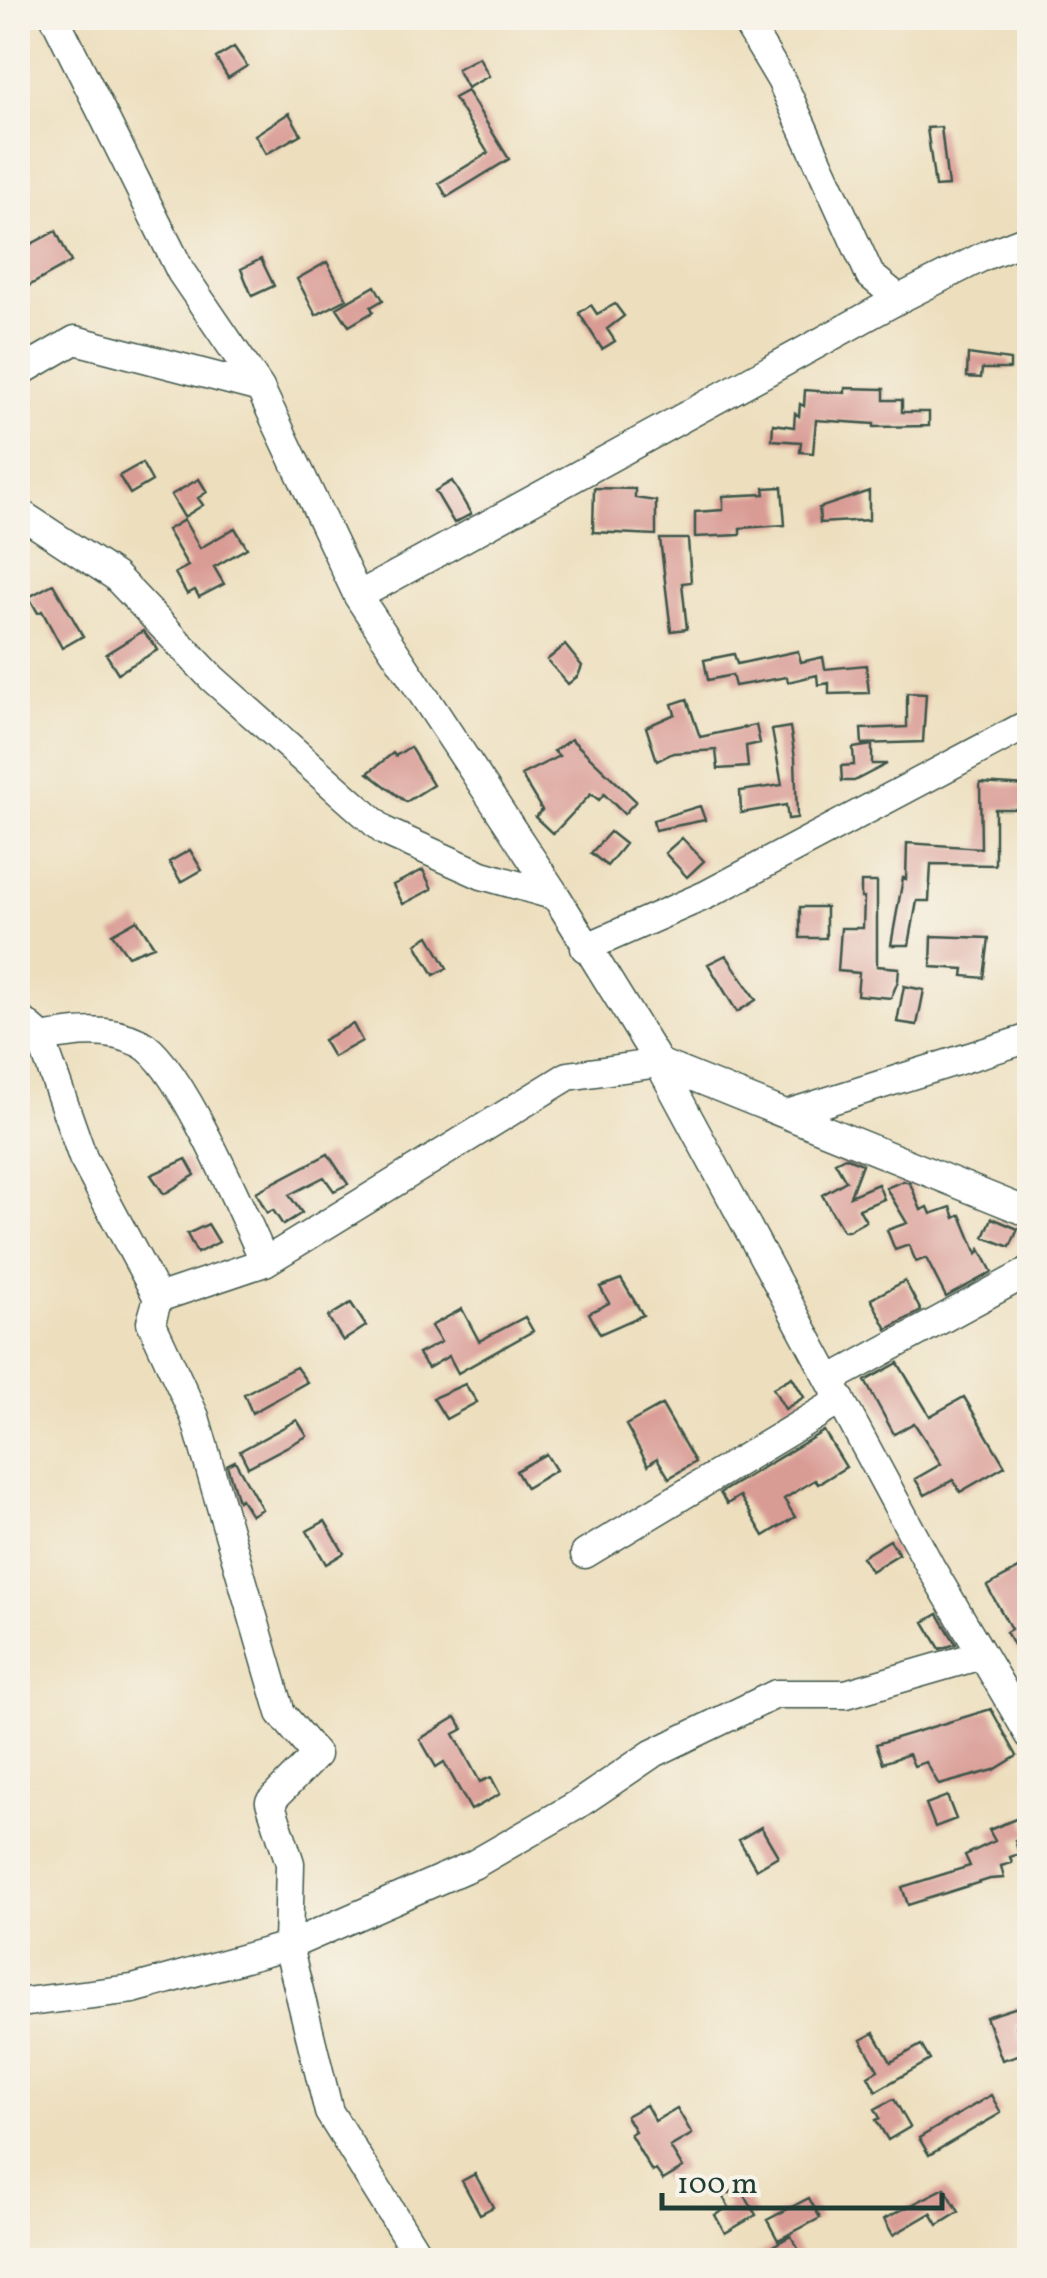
<svg xmlns="http://www.w3.org/2000/svg" width="1047" height="2278" font-family="Vollkorn,serif">
<style>
.building{fill:#d99c95}
.lines{fill:none;stroke-linecap:round;stroke-linejoin:round}
.minor-casing{stroke:#3e5549;stroke-width:31}
.minor{stroke:#fff;stroke-width:28}
</style>
<rect width="100%" height="100%" fill="#f7f3e8"/>
<filter id="ink" filterUnits="userSpaceOnUse"><feTurbulence type="fractalNoise" baseFrequency=".01" numOctaves="2"/><feDisplacementMap in="SourceGraphic" scale="20" xChannelSelector="R" yChannelSelector="G"/><feConvolveMatrix kernelMatrix="1 2 1 2 8 2 1 2 1" color-interpolation-filters="sRGB"/></filter>
<filter id="wash" filterUnits="userSpaceOnUse"><feTurbulence type="fractalNoise" baseFrequency=".0048" numOctaves="4" result="noise"/><feDisplacementMap in="SourceGraphic" scale="40" xChannelSelector="R" yChannelSelector="G"/><feGaussianBlur stdDeviation="2.25" result="paint"/><feColorMatrix in="noise" values="0 0 0 0 0 0 0 0 0 0 0 0 0 0 0 0 0 1.4 0 .05"/><feComposite in="paint" operator="in"/></filter>
<g filter="url(#wash)">
<rect width="100%" height="100%" fill="#eddfbe"/>
<g id="blocks">
<path class="building" d="M234,47L247,66L228,78L216,58Z
M479,57L489,76L467,88L457,69Z
M467,91L509,159L447,197L439,183L488,153L454,98Z
M289,113L301,134L266,154L255,135Z
M941,127L948,186L935,187L927,128Z
M56,231L71,262L18,292V251Z
M261,259L274,286L252,296L241,269Z
M327,262L347,299L316,315L297,279Z
M375,286L383,300L371,307L373,312L349,326L337,308Z
M615,304L624,316L607,329L615,341L602,349L579,313L591,305L597,314Z
M968,354L1010,360V369H982L981,378L967,377Z
M845,388L884,389V400H902V412H929V426L874,427V424L816,420L813,453L800,452L801,442L772,440L773,424L794,427L795,413L799,416L800,404L804,406L805,390L845,393Z
M142,463L152,481L130,494L119,476Z
M199,479L207,492L198,498L203,505L184,517L171,495Z
M452,481L471,514L454,523L435,491Z
M782,487L785,525L740,528V535L695,537V512L723,510V496L765,494L764,488Z
M594,488L635,489V498L656,501V535L593,532Z
M869,491V520L820,523L819,508Z
M184,520L200,548L235,528L247,548L214,567L224,584L199,597L195,590L187,594L175,573L188,566L167,530Z
M660,539H688L691,582L682,583L687,629L671,631Z
M53,584L83,636L62,648L42,611L38,613L29,597Z
M143,631L158,650L118,673L106,654Z
M565,645L582,666L578,676L568,684L547,660Z
M798,651L801,662L823,657L825,669L866,665L869,693L829,694V683L818,685L817,675L788,682L787,677L735,686L732,675L708,680L704,660L734,654L737,664Z
M907,693L926,694L923,742L862,744L861,729L907,727Z
M687,699L700,737L756,725L760,743L746,746L748,767L718,769L716,750L673,753L657,761L646,727L675,714L672,704Z
M790,727L795,758L797,818L788,819L786,805L741,813L740,791L782,785L772,730Z
M571,739L636,801L624,814L604,794L599,800L591,794L553,834L535,817L542,810L521,775L559,756L554,751Z
M872,745V764H887L854,781H842L841,766L854,765L853,748Z
M410,747L433,785L406,802L368,773L393,753L395,756Z
M980,783L1030,786V809H995V865L931,864L929,901H917L909,945H891L903,878L906,879L907,843L981,848Z
M700,806L705,820L655,830L653,820Z
M610,832L625,844L607,866L591,853Z
M682,838L704,861L687,877L665,853Z
M190,850L202,870L181,882L169,862Z
M423,870L432,889L403,904L393,885Z
M861,882H877V966L899,968L898,981L891,998L857,995L859,973L838,971L841,928H863L864,898H861Z
M800,907H826V938H800Z
M137,920L154,946L128,956L112,934Z
M429,936L447,968L434,975L416,944Z
M932,936L989,938L984,978L963,976L964,969L931,967Z
M726,955L756,1000L737,1012L708,964Z
M904,986L924,990L917,1025L897,1022Z
M353,1024L362,1041L333,1057L323,1040Z
M328,1154L348,1184L334,1191L324,1177L289,1195L302,1213L283,1225L273,1210L267,1213L256,1192Z
M845,1157L862,1164L850,1196L878,1184L884,1199L859,1209L866,1221L848,1231H843L822,1195L846,1181L835,1162Z
M186,1159L195,1175L164,1194L151,1175Z
M903,1181L910,1183L921,1210L928,1207L931,1214L951,1207L955,1218L961,1215L977,1254L980,1249L992,1272L946,1297L926,1258L916,1262L909,1245L895,1250L887,1230L907,1223L886,1188Z
M992,1218L1018,1229L1010,1247L984,1237Z
M208,1224L219,1242L197,1253L187,1234Z
M621,1279L643,1315L600,1334L589,1313L609,1303L600,1287Z
M905,1281L921,1311L887,1329L871,1299Z
M351,1303L366,1326L343,1341L328,1317Z
M462,1309L479,1341L525,1317L533,1331L458,1373L449,1356L428,1368L418,1354L441,1342L431,1326Z
M898,1363L930,1416L964,1397L1005,1466L960,1492L953,1480L925,1495L915,1479L941,1464L914,1423L894,1434L865,1381Z
M296,1367L307,1382L252,1413L244,1394Z
M792,1377L804,1397L785,1409L773,1388Z
M465,1384L477,1402L446,1419L433,1398Z
M662,1405L695,1462L669,1478L657,1458L648,1465L626,1425Z
M297,1420L307,1436L248,1467L240,1451Z
M824,1431L846,1467L818,1484L815,1480L784,1499L795,1517L764,1536L740,1496L727,1504L720,1493Z
M546,1454L556,1470L526,1488L516,1471Z
M235,1461L262,1509L251,1515L241,1499L238,1501L227,1465Z
M325,1521L344,1553L326,1564L307,1531Z
M890,1540L899,1554L871,1571L862,1557Z
M1030,1563V1672L1006,1632L1011,1629L987,1586Z
M938,1614L956,1644L940,1649L924,1622Z
M991,1709L1017,1756L994,1770L939,1785L926,1762L914,1766L909,1754L883,1763L876,1744Z
M456,1717L463,1729L454,1734L480,1782L491,1777L500,1794L471,1810L444,1762L436,1767L420,1739Z
M947,1796L956,1819L935,1827L926,1804Z
M1023,1816L1030,1834L1015,1840L1019,1854L1010,1857L1012,1863L1001,1866L1004,1878L990,1879L908,1905L902,1887L970,1866L965,1855L995,1841L989,1830Z
M761,1827L778,1856L756,1869L739,1840Z
M1030,2003V2020L1016,2025L1025,2053L1002,2060L986,2017Z
M874,2033L891,2062L921,2045L930,2060L876,2091L868,2076L878,2070L861,2040Z
M991,2095L1001,2113L929,2155L919,2138Z
M894,2099L910,2127L888,2140L876,2120L880,2118L875,2109Z
M646,2105L655,2121L677,2108L692,2134L670,2147L683,2168L663,2180L656,2170L652,2172L630,2134L635,2131L626,2116Z
M475,2174L493,2207L480,2214L462,2181Z
M740,2187L756,2215L725,2233L715,2215L729,2207L723,2197Z
M945,2188L959,2212L938,2225L931,2213L893,2235L884,2219Z
M809,2198L820,2218L778,2240L767,2220Z
M791,2236L804,2260H747Z"/>
</g>
</g>
<g filter="url(#ink)">
<use href="#blocks" fill-opacity="0" stroke="#3e5549" stroke-width="2.5"/>
<g class="lines">
<g class="minor-casing">
<path id="minor" d="M55,18L181,272L260,388L358,596L556,896L659,1063L1030,1213
M744,18L781,80L870,275L899,299L986,255L1030,238
M18,373L75,340L260,388
M18,512L115,576L212,678L384,831L482,875L556,896
M358,596L899,299
M585,948L706,895L1030,723
M18,1017L40,1036L83,1158L158,1298L265,1262L568,1076L659,1063L930,1566L1030,1736
M42,1038C75,1032 108,1027 140,1043C181,1064 243,1216 265,1262
M787,1114L1030,1038
M158,1298L151,1322L195,1417L281,1713L316,1755L270,1802L290,1863L288,1946L329,2112L421,2260
M830,1380L1030,1271
M585,1554L841,1400
M18,2003L133,1989L288,1946L473,1865L577,1805L652,1754L776,1694H846L981,1655"/>
</g>
<use href="#minor" class="minor"/>
</g>
</g>
<rect width="1047" height="2278" fill="none" stroke="#f7f3e8" stroke-width="60"/>
<path d="M662 2193v15h280v-15" fill="none" stroke="#1f3d34" stroke-width="5"/>
<text x="677" y="2193" font-size="30" fill="#1f3d34" stroke="#f7f3e8" stroke-width="8" paint-order="stroke">100 m</text>
</svg>
